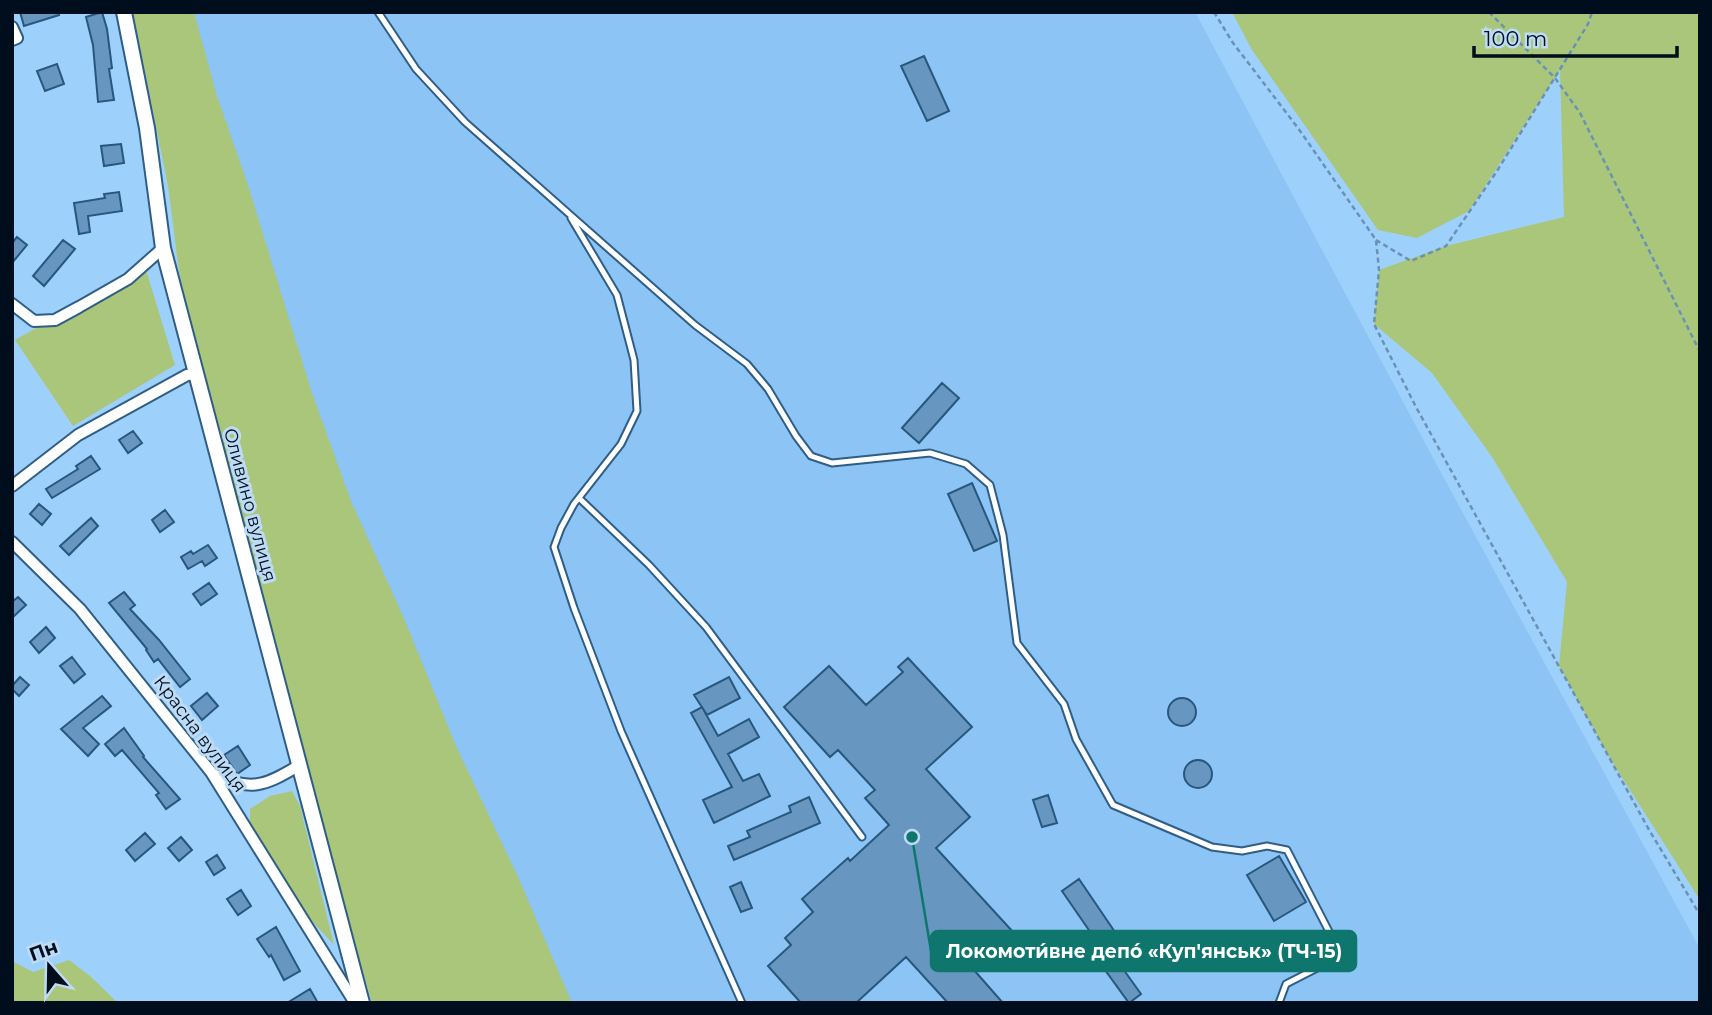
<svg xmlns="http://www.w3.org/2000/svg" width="1712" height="1015" font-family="Montserrat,sans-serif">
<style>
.built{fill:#8cc4f5}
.green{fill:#a9c67a}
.building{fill:#6797c1;stroke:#28577d;stroke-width:2}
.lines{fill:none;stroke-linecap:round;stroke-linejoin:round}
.service-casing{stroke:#2f5e85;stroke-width:9}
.minor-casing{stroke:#2f5e85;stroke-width:14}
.tertiary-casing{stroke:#2f5e85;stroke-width:18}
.path{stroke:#6b91b4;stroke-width:2.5;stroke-dasharray:5 3.5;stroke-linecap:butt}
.service{stroke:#fff;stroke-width:5}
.minor{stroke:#fff;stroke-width:10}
.tertiary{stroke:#fff;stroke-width:14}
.labels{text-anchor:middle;stroke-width:6;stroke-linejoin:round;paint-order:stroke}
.street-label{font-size:18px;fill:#000d1c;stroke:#bddbf5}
.leader{fill:none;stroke:#0f766e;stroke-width:2.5}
.callout-dot{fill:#0f766e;stroke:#bddbf5;stroke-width:2.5}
.callout{fill:#0f766e;stroke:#0f766e;stroke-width:2.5}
.callout-label{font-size:19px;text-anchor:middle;font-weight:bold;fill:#fff}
</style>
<rect width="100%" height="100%" fill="#9ed0fc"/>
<path class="built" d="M185,12H1195L1432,456L1700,949V1003H562L350,515Z"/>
<path class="green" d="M133,12H194L217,96L248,185L311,390L351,501L403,616L456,746L519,879L572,1003H372L332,864L189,323L179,271L168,186Z
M1232,12H1700V900L1609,757L1559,666L1567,582L1492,457L1432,373L1374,324L1379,270L1446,246L1564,217L1560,70L1469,211L1417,238L1378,230L1252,50Z
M146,270L175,365L73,426L15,340L134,272Z
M292,791L300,806L334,945L300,908L250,823V809L270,796Z
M69,960L90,976L118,1003H12V961L33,972Z"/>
<path class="building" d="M20,12H58L59,15L24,26Z
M102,12L107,29L112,68L109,69L114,100L98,102L93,45L86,17Z
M924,56L949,111L927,121L901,66Z
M57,64L64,84L45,91L37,71Z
M121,144L124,163L104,166L101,146Z
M119,192L122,211L88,216L90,232L79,234L74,203L105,198L104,194Z
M17,237L27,245L12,263V243Z
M63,240L75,249L44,286L33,276Z
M942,383L959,398L919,443L902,428Z
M133,431L142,443L128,453L119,440Z
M91,456L100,469L52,498L46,489L78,469L76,466Z
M972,483L997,541L974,551L948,494Z
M39,504L51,514L42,525L30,514Z
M165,510L174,522L160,532L152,520Z
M91,518L98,526L69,555L60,546Z
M208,545L217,558L205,566L202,561L188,569L181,557L191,551L193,554Z
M209,583L217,594L201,605L193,594Z
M124,592L135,605L130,609L159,640L190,679L180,687L158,659L154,662L146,650L147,649L109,603Z
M18,597L26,605L12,618V602Z
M46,627L55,638L39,653L30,642Z
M72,657L85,674L74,683L60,666Z
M908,658L972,727L926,769L970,817L936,848L1014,933L974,970L1003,1003H948L906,957L856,1003H801L768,966L791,945L785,938L813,912L802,899L848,858L850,861L889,825L865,798L875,790L838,750L830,757L784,707L829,666L866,705L903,672L898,667Z
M20,677L29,685L19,696L12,689V686Z
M729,677L740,698L707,715L694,695Z
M207,693L218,706L202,720L191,706Z
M102,696L111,706L83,728L99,744L88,756L61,729Z
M1168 712a14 14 0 1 1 28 0a14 14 0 1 1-28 0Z
M702,707L718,736L749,719L759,737L728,754L743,781L759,774L770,796L714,823L703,800L732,787L691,713Z
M124,728L144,756L143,757L180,799L166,809L156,795L159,793L122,750L115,756L105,744Z
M238,746L250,765L237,774L224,755Z
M1184 774a14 14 0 1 1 28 0a14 14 0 1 1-28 0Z
M1048,795L1057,823L1042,827L1033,800Z
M809,797L820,823L734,860L728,846L750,837L747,831L791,812L789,806Z
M145,833L155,844L135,861L126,850Z
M181,837L192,850L179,861L168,848Z
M217,855L225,868L214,875L206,862Z
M1279,856L1306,902L1274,921L1247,875Z
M1079,879L1121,941L1104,952L1062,891Z
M741,882L752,908L741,912L730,887Z
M241,890L251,906L238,915L227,899Z
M276,927L300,971L284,980L271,955L269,957L257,939Z
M1113,955L1141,994L1129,1003L1100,963Z
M310,989L318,1003H287Z"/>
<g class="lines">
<g class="service-casing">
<path id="service" d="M378,12L416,69L465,122L695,325L747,364L768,389L796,436L811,456L832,463L930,453L966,464L990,485L1003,535L1017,643L1064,704L1076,739L1113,805L1212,847L1242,851L1267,846L1287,850L1339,951L1327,963L1286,984L1279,1003
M571,218L617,295L634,360L637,411L621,444L574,504L561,528L554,547L574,608L621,731L742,1003
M579,498L649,565L706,627L862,837"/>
</g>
<g class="minor-casing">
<path id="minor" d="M12,27L17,38L12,40
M12,304L34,321L55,320L79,307L128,279L163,248
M12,486L78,435L187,375L195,374
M12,542L80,609L211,772L355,1003
M213,774C250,792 265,786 298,766"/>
</g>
<g class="tertiary-casing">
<path id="tertiary" d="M124,12L147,128L163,248L362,1003"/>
</g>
<path class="path" d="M1214,12L1233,43L1298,128L1376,240L1379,270L1374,324L1416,407L1648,828L1700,915
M1489,12L1555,78L1580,113L1700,352
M1376,240L1411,261L1446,246L1497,171L1588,24L1592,12"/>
<use href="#service" class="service"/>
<use href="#minor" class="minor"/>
<use href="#tertiary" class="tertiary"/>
</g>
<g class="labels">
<g class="street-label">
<text transform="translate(250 505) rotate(75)" y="6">Оливино вулиця</text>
<text transform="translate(200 734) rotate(53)" y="6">Красна вулиця</text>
</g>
</g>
<path class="leader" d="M912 837L931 951"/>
<circle class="callout-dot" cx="912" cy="837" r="7"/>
<rect class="callout" x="931" y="931" width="425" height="40" rx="7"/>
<g class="callout-label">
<text x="1144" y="958">Локомоти́вне депо́ «Куп'янськ» (ТЧ-15)</text>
</g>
<rect width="1712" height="1015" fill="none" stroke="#000d1c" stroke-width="28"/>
<g transform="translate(49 966) rotate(340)" stroke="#bddbf5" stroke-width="5" paint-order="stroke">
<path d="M0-5L12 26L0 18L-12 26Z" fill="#000d1c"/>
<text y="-10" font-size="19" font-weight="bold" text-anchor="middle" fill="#000d1c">Пн</text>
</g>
<path d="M1474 46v10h203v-10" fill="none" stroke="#000d1c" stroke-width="3.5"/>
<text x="1484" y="46" font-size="21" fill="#000d1c" stroke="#bddbf5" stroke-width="5" paint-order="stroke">100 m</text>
</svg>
